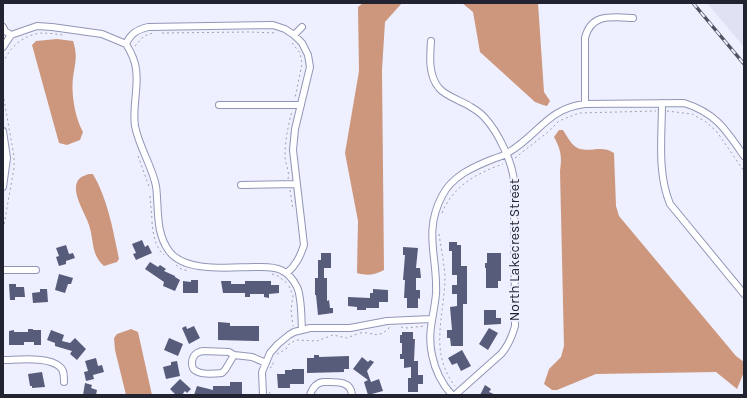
<svg xmlns="http://www.w3.org/2000/svg" width="747" height="398" font-family="Karla,sans-serif">
<style>
.built{fill:#dfe2f3}
.water{fill:#cd977e}
.building{fill:#585c7b}
.lines{fill:none;stroke-linecap:round;stroke-linejoin:round}
.minor-casing{stroke:#9196b7;stroke-width:8}
.path{stroke:#9ea0ae;stroke-width:1;stroke-dasharray:2 3;stroke-linecap:butt}
.minor{stroke:#fff;stroke-width:6}
.rail-casing{stroke:#515360;stroke-width:3.5}
.rail{stroke:#eef0ff;stroke-width:2;stroke-dasharray:6;stroke-linecap:butt}
.labels{text-anchor:middle;stroke-width:4;stroke-linejoin:round;paint-order:stroke}
.street-label{font-size:14px;fill:#212330;stroke:#eef0ff}
</style>
<rect width="100%" height="100%" fill="#eef0ff"/>
<path class="built" d="M707,3H744V47Z"/>
<path class="water" d="M363,3H402L385,22L382,70L384,270C375,275 367,276 357,273L358,221L345,153L359,71L358,7Z
M462,3H538L544,92L550,101L547,106L543,105L535,102L480,52L473,12Z
M57,39L73,41C78,56 75,63 73,78C71,94 75,118 83,132L80,140L67,145L59,143L32,45L36,41Z
M559,130H563C567,136 572,147 580,149C592,152 602,145 614,153L616,206L619,216L736,356L744,362V372L737,389L716,372L596,374L557,390H552L544,384L549,369L561,357L564,346L560,171C562,156 561,150 554,137Z
M89,174H93C108,200 113,230 119,259L117,262L104,266C91,255 94,240 89,225C86,214 68,189 80,178C82,176 86,175 89,174Z
M131,329L138,332L152,395H126L115,350L114,338L117,334Z"/>
<path class="building" d="M142,240L145,247L148,245L152,253L136,260L133,254L136,253L132,244Z
M449,242H457V245H461V266H467V304H463V346H451L450,338H447V330H452L450,307L457,306V294H452V285H457V275H452V251H449Z
M66,245L69,254L73,253L75,258L66,261V264L59,266L56,257L59,256L56,248Z
M403,247L418,248L416,268H420L421,278H416V290H420V299L418,298V308H407V298H404L405,280H403L405,255H403Z
M321,253H331V268H324V278H327V301L329,300L330,308H333V313L318,315L316,295H315V278H318V260H321Z
M487,253H501V281H498V288H486V268H485V263H487Z
M150,262L158,267L160,265L166,269L164,271L175,276V277L180,280L175,291L163,286L164,282L145,269Z
M59,274L73,278L71,284H68L65,293L55,290Z
M191,280H198V293H183V281L191,282Z
M221,281H231V284H245V281H271V285H279V293L269,294V298L264,297V294H250V297H245V293H223Z
M9,284H16V287H24L25,297H15V300H10Z
M40,289H47L48,302L33,303L32,293L40,292Z
M373,289L388,290V302H379V308H366V310H357V307L348,306V297L370,298V293H373Z
M484,310H496V318H501V324L484,325Z
M218,322L230,323V326H259V341L218,340Z
M186,326L187,329L194,326L200,338L189,344L182,328Z
M489,328L498,333L488,350L479,344Z
M28,329H33V330H41V345H34V342H24V345H9V331L14,330V332H28Z
M51,330L64,335L62,341L70,343L75,338L86,349L77,360L70,354L72,351L55,346V343L47,340Z
M402,332H413V339H415L414,361H418V375H423V384H418V392H408V378H411V367L404,368V359H400V354H402V343H400V335H402Z
M169,338L183,344L178,356L164,350Z
M462,350L471,366L461,371L457,363L452,365L448,358Z
M314,355H319V357L349,356V369H344V372L307,373V358H314Z
M362,357L368,362L370,360L374,362L367,371L371,382L379,379L383,391L368,395L364,382L368,380L353,369Z
M96,358L98,366L102,365L104,372L93,375L94,379L86,381L84,372L88,371L85,361Z
M177,361L180,376L166,379L163,367L171,365V362Z
M292,369H304V384H290V388H278L277,374H285V370H292Z
M42,372L45,387L32,388V386H30L28,374Z
M180,379L191,389L187,393L185,391L182,395H176L170,389Z
M230,382H242V395H194L197,386L213,390V386H230Z
M85,383L92,385L91,388L97,390L96,395H83Z
M485,385L491,389L489,392L496,395H480Z"/>
<g class="lines">
<g class="minor-casing">
<path id="minor" d="M3,27L5,31L11,35
M11,35L37,26L52,27L102,34L126,44
M294,35L302,27
M431,41C430,56 428,75 439,88C445,96 462,101 471,107C476,110 481,113 485,118C498,132 513,163 514,182L515,326C512,337 508,346 501,354L455,395
M126,44C131,33 137,30 148,27L273,25L285,29L294,35L302,43L308,55L310,67L295,129L293,150L304,245C300,257 296,265 287,273
M126,44C131,52 135,60 136,69C139,88 132,107 135,126C139,147 152,166 156,186C159,208 155,232 169,251C185,273 230,267 255,267C263,267 273,266 281,270C288,273 294,281 297,287C302,298 301,317 302,329
M3,47L11,35
M662,103C662,136 657,173 670,204L744,294
M585,104V38C591,13 612,17 633,18
M219,105H301
M3,131L7,158L3,187
M241,185L297,184
M3,270H36
M203,351L229,352L234,355L225,370L222,373C214,374 203,375 196,371C190,368 191,357 197,353C199,352 201,351 203,351Z
M234,355L252,357L266,363
M3,360C17,360 49,356 60,367C64,370 64,376 64,382
M263,395L262,372L270,353L278,344L289,335L294,332L310,328H350L387,321L431,319
M310,395C312,389 316,383 323,382C335,382 351,380 352,395
M452,395C441,383 435,370 432,355C427,332 434,316 436,294C438,258 423,232 442,196C452,176 473,167 493,159C498,157 504,156 509,152C538,135 548,108 585,104L684,103C716,113 726,130 744,156"/>
</g>
<path class="path" d="M162,33L250,32L277,33
M292,43L300,53L302,64L295,98
M135,46L144,36L153,33
M3,63C9,48 23,35 41,33C48,33 56,34 63,35
M3,94L14,156V168L4,225
M667,111L692,114L706,122L717,132L744,171
M138,156L150,189
M515,158L548,132L559,121L579,113L656,111
M288,179C290,171 285,164 285,156C285,141 288,126 292,111
M290,190L293,210
M150,196L152,219
M442,213C453,186 477,173 503,164
M152,222C153,234 155,247 164,255
M439,234C441,248 444,262 445,276C445,315 428,351 455,386
M176,265L181,269L189,271
M272,274L278,276L288,284
M289,286L293,296L291,310L293,326
M401,327L406,328L425,326
M360,333C374,331 376,341 390,327
M277,354L286,349L289,344L296,340L317,341L333,335L347,338L357,334
M270,368L273,366V361
M269,392L271,395"/>
<use href="#minor" class="minor"/>
<g class="rail-casing">
<path id="rail" d="M693,3L744,64"/>
</g>
<use href="#rail" class="rail"/>
</g>
<g class="labels">
<g class="street-label">
<text transform="translate(514 250) rotate(-90)" y="5">North Lakecrest Street</text>
</g>
</g>
<rect width="747" height="398" fill="none" stroke="#212330" stroke-width="8"/>
</svg>
